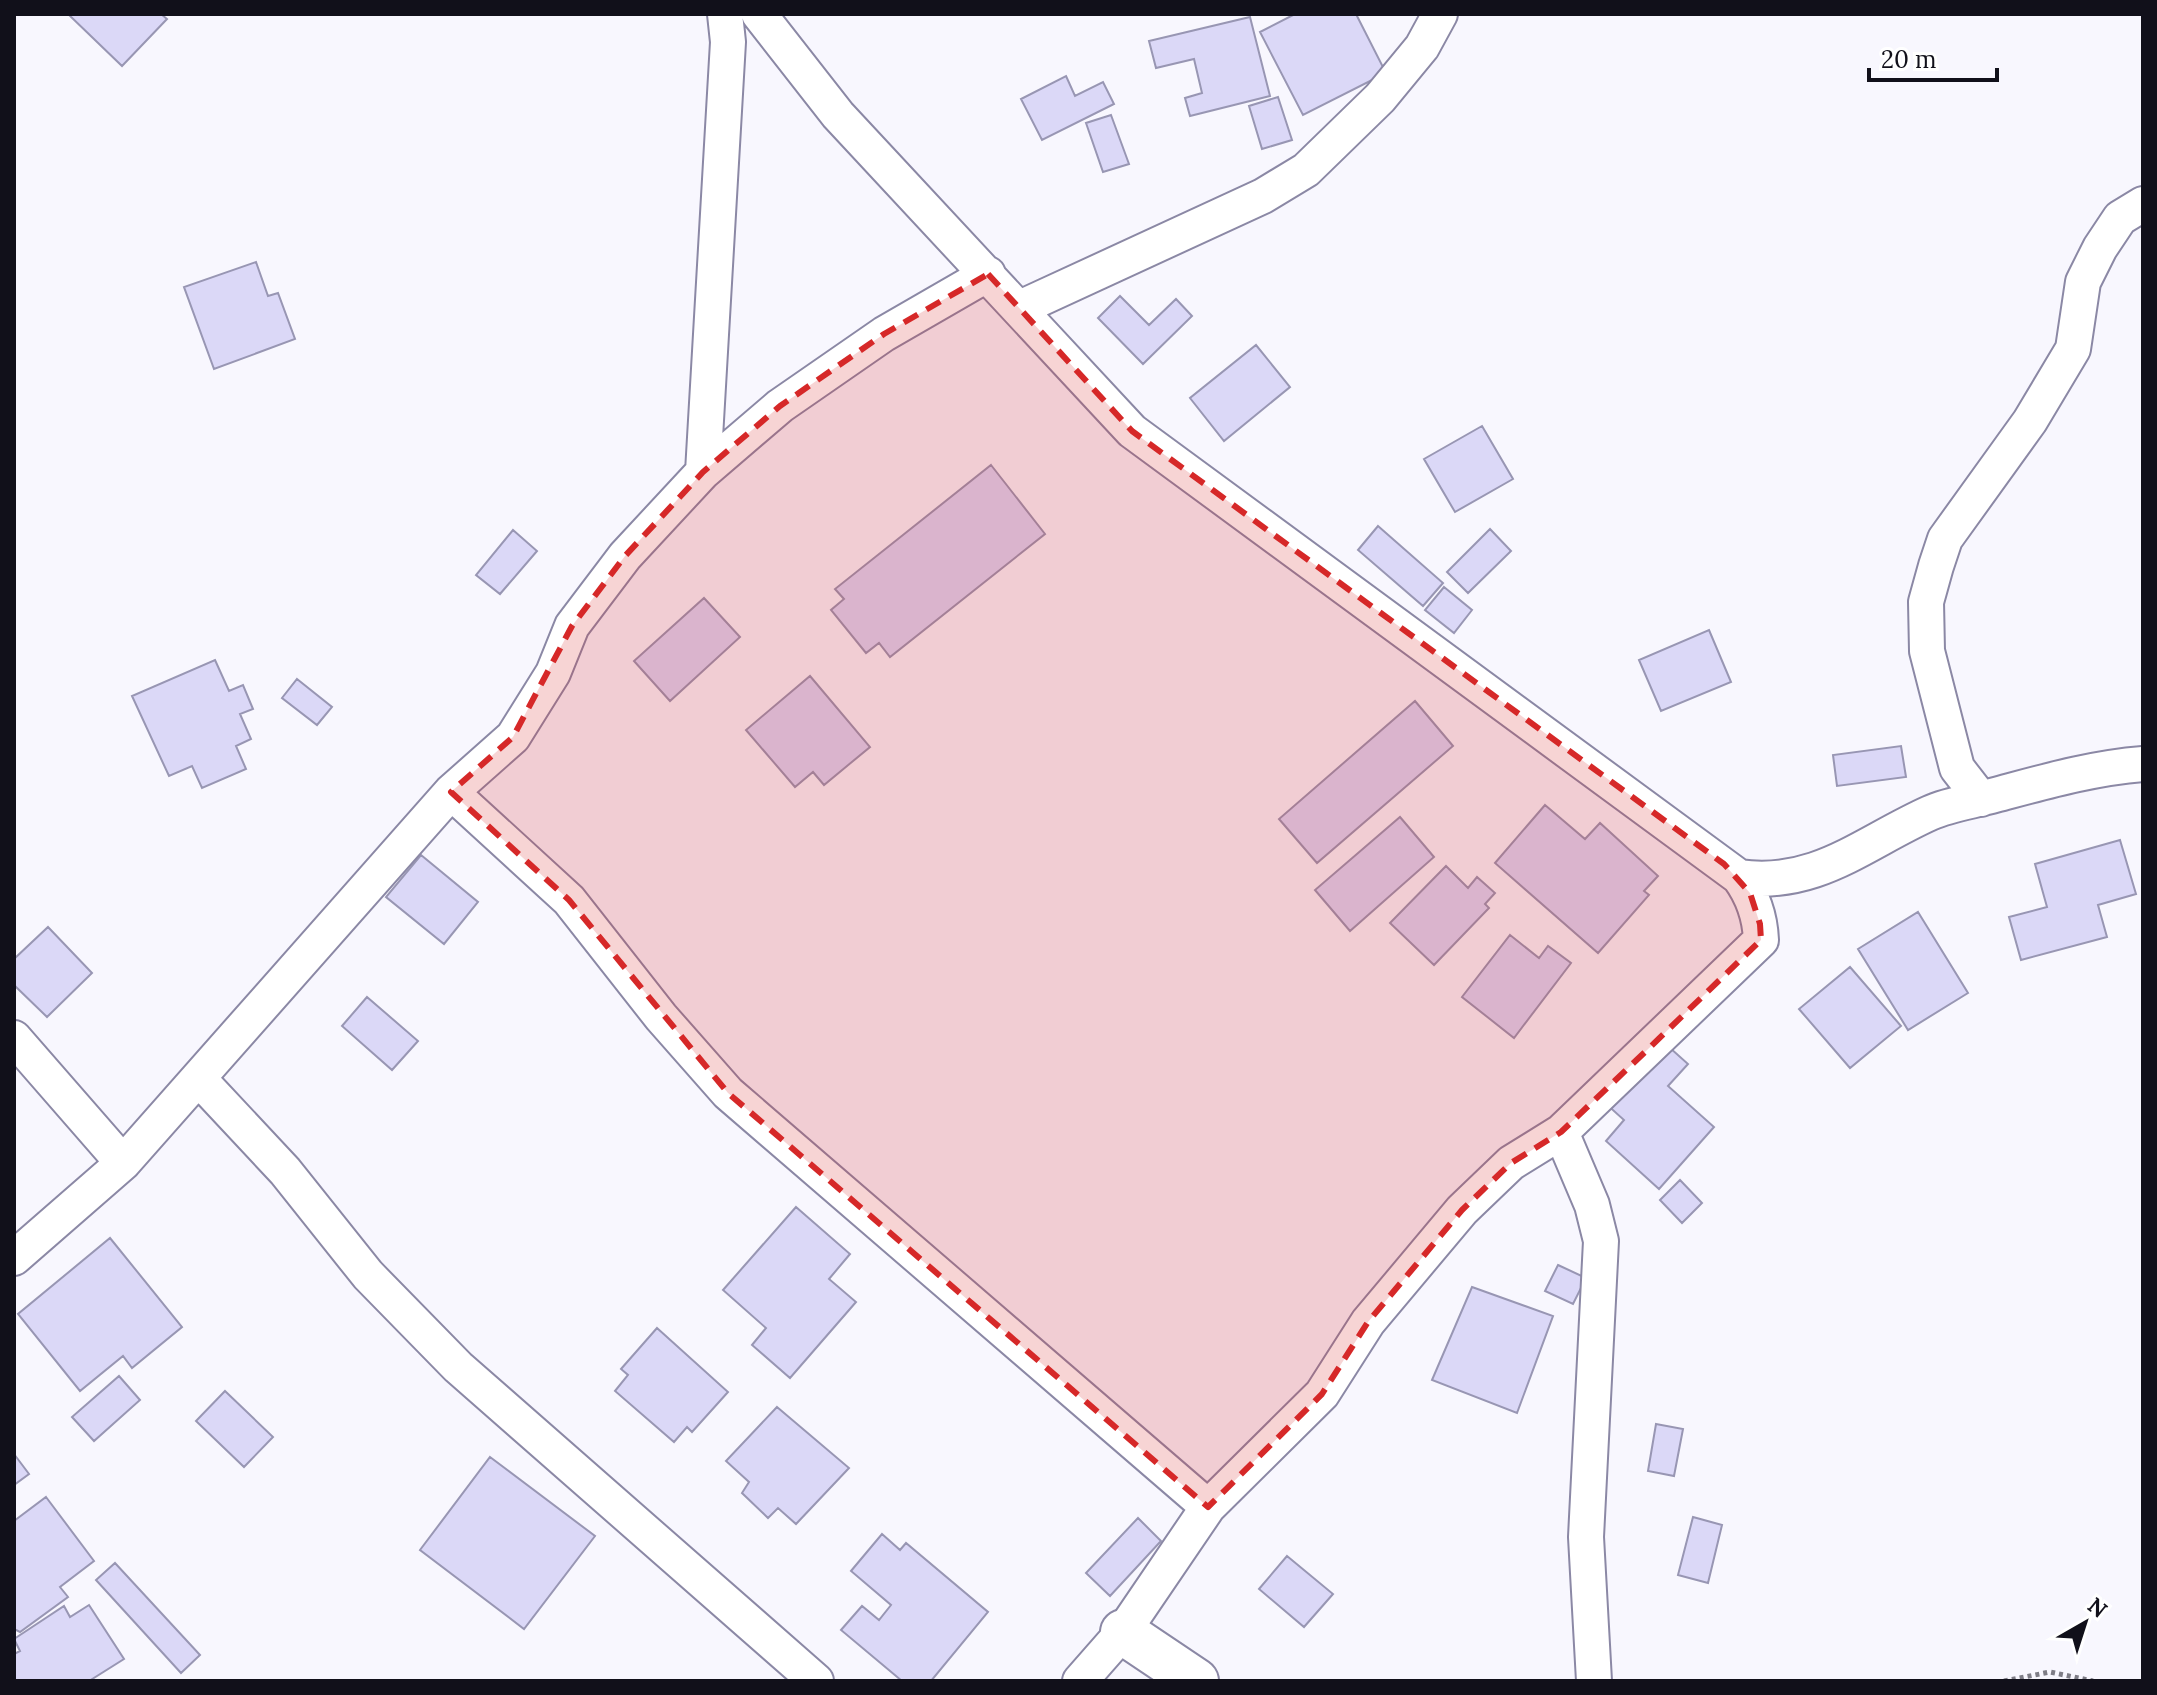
<svg xmlns="http://www.w3.org/2000/svg" width="2157" height="1695" font-family="Lora,serif">
<style>
.building{fill:#dbd8f7;stroke:#9896b3;stroke-width:2}
.lines{fill:none;stroke-linecap:round;stroke-linejoin:round}
.street-casing{stroke:#8b88a5;stroke-width:38}
.secondary-casing{stroke:#8b88a5;stroke-width:48}
.path{stroke:#7e7d86;stroke-width:5;stroke-dasharray:4 4;stroke-linecap:butt}
.street{stroke:#fff;stroke-width:34}
.secondary{stroke:#fff;stroke-width:44}
.marked{fill:#d62828;fill-opacity:0.2;stroke:#d62828;stroke-width:6;stroke-dasharray:16 10;stroke-linejoin:round}
</style>
<rect width="100%" height="100%" fill="#f8f7fe"/>
<path class="building" d="M68,14H161L167,19L122,66Z
M1295,14H1356L1386,73L1303,115L1260,32Z
M1250,17L1270,96L1190,116L1185,98L1202,93L1194,59L1156,68L1149,41Z
M1066,76L1075,96L1103,82L1114,104L1042,140L1021,99Z
M1278,97L1292,140L1262,149L1249,106Z
M1111,115L1129,164L1103,172L1086,123Z
M256,262L268,296L278,293L295,339L214,369L184,287Z
M1120,296L1149,325L1176,299L1192,316L1143,364L1098,318Z
M1256,345L1290,387L1224,441L1190,398Z
M1482,426L1513,479L1455,512L1424,459Z
M991,465L1045,534L890,657L879,643L866,653L831,610L844,599L835,589Z
M1378,526L1443,583L1423,606L1358,550Z
M1490,529L1511,551L1468,593L1447,572Z
M513,530L537,551L500,594L476,575Z
M1444,587L1472,610L1454,633L1425,610Z
M704,598L740,637L670,701L634,661Z
M1709,630L1731,682L1661,711L1639,660Z
M215,660L229,691L243,685L253,709L240,714L251,739L236,746L246,769L202,788L192,766L169,776L132,696Z
M810,676L870,747L824,785L813,772L795,787L746,730Z
M297,679L332,707L317,725L282,698Z
M1415,701L1453,746L1317,863L1279,819Z
M1901,746L1906,777L1837,786L1833,755Z
M1545,805L1585,839L1600,823L1658,876L1644,891L1649,895L1598,953L1495,863Z
M1400,817L1434,857L1350,931L1315,890Z
M2120,840L2136,894L2098,905L2107,937L2021,960L2009,917L2047,907L2035,864Z
M421,855L478,902L444,944L386,897Z
M1446,866L1468,888L1477,877L1495,893L1485,904L1489,908L1434,965L1390,923Z
M1918,912L1968,993L1908,1030L1858,949Z
M48,927L92,973L47,1017L14,985V959Z
M1510,935L1539,958L1548,946L1571,963L1514,1038L1462,997Z
M1850,967L1901,1026L1850,1068L1799,1009Z
M367,997L418,1041L392,1070L342,1026Z
M1660,1039L1688,1064L1668,1086L1714,1127L1659,1189L1606,1141L1624,1120L1604,1102Z
M1680,1180L1702,1203L1682,1223L1660,1200Z
M796,1207L850,1254L829,1279L856,1302L790,1378L752,1345L766,1328L723,1290Z
M110,1238L182,1327L132,1368L123,1356L80,1391L18,1314Z
M1558,1265L1586,1278L1573,1304L1545,1291Z
M1472,1287L1553,1316L1517,1413L1432,1380Z
M657,1328L728,1392L692,1432L687,1427L674,1442L615,1391L628,1375L621,1369Z
M119,1376L140,1400L94,1441L72,1417Z
M225,1391L273,1437L244,1467L196,1421Z
M777,1407L849,1468L796,1524L778,1508L768,1518L742,1493L749,1482L726,1461Z
M1656,1424L1683,1429L1674,1476L1648,1471Z
M14,1454L29,1474L14,1485Z
M490,1457L595,1536L524,1629L420,1550Z
M46,1497L94,1561L60,1587L68,1597L20,1632L14,1629V1521Z
M1693,1517L1722,1525L1708,1583L1678,1575Z
M1138,1518L1161,1541L1110,1596L1086,1573Z
M882,1534L900,1550L906,1543L988,1612L931,1681H902L841,1630L862,1606L879,1620L891,1605L851,1571Z
M1287,1556L1333,1594L1304,1627L1259,1589Z
M115,1563L200,1655L181,1673L96,1580Z
M89,1605L124,1659L89,1681H14V1654L20,1651L14,1639L64,1606L70,1617Z"/>
<g class="lines">
<g class="street-casing">
<path id="street" d="M759,14L838,115L1132,431L1739,877C1816,888 1863,843 1930,813C1950,804 1974,801 1995,795C2044,782 2092,768 2143,764
M1020,308L1263,196L1306,170L1380,98L1422,47L1440,14
M703,472L728,42L725,14
M451,792L569,900L661,1017L728,1093L1208,1507
M1981,799L1957,768L1927,651L1926,602L1936,566L1945,539L2030,421L2073,349L2083,282L2100,248L2120,218L2143,204
M14,1038L123,1163
M199,1079L285,1171L368,1275L458,1367L816,1681
M1561,1132L1592,1205L1601,1241L1586,1537L1594,1681
M14,1258L123,1163L451,792L513,737L553,673L572,626L625,556L703,472L780,406L884,334L988,274
M1080,1681L1123,1632L1208,1507L1322,1394L1368,1322L1462,1210L1511,1163L1561,1132L1761,940C1760,916 1753,896 1739,877"/>
</g>
<g class="secondary-casing">
<path id="secondary" d="M1123,1632L1196,1681"/>
</g>
<path class="path" d="M2004,1681L2050,1672L2093,1681"/>
<use href="#street" class="street"/>
<use href="#secondary" class="secondary"/>
</g>
<path class="marked" d="M988,274L1132,431L1724,864L1750,893L1760,924L1761,940L1645,1052L1561,1132L1511,1163L1462,1210L1368,1322L1322,1394L1208,1507L728,1093L569,900L451,792L513,737L572,626L625,556L703,472L780,406L884,334Z"/>
<rect width="2157" height="1695" fill="none" stroke="#11101a" stroke-width="32"/>
<g transform="translate(2085 1623) rotate(39)" stroke="#ffffff" stroke-width="6" paint-order="stroke">
<path d="M0-6L14 30L0 20L-14 30Z" fill="#11101a"/>
<text y="-12" font-size="22" font-weight="bold" text-anchor="middle" fill="#11101a">N</text>
</g>
<path d="M1869 68v12h128v-12" fill="none" stroke="#11101a" stroke-width="4"/>
<text x="1881" y="68" font-size="24" fill="#11101a" stroke="#ffffff" stroke-width="6" paint-order="stroke">20 m</text>
</svg>
